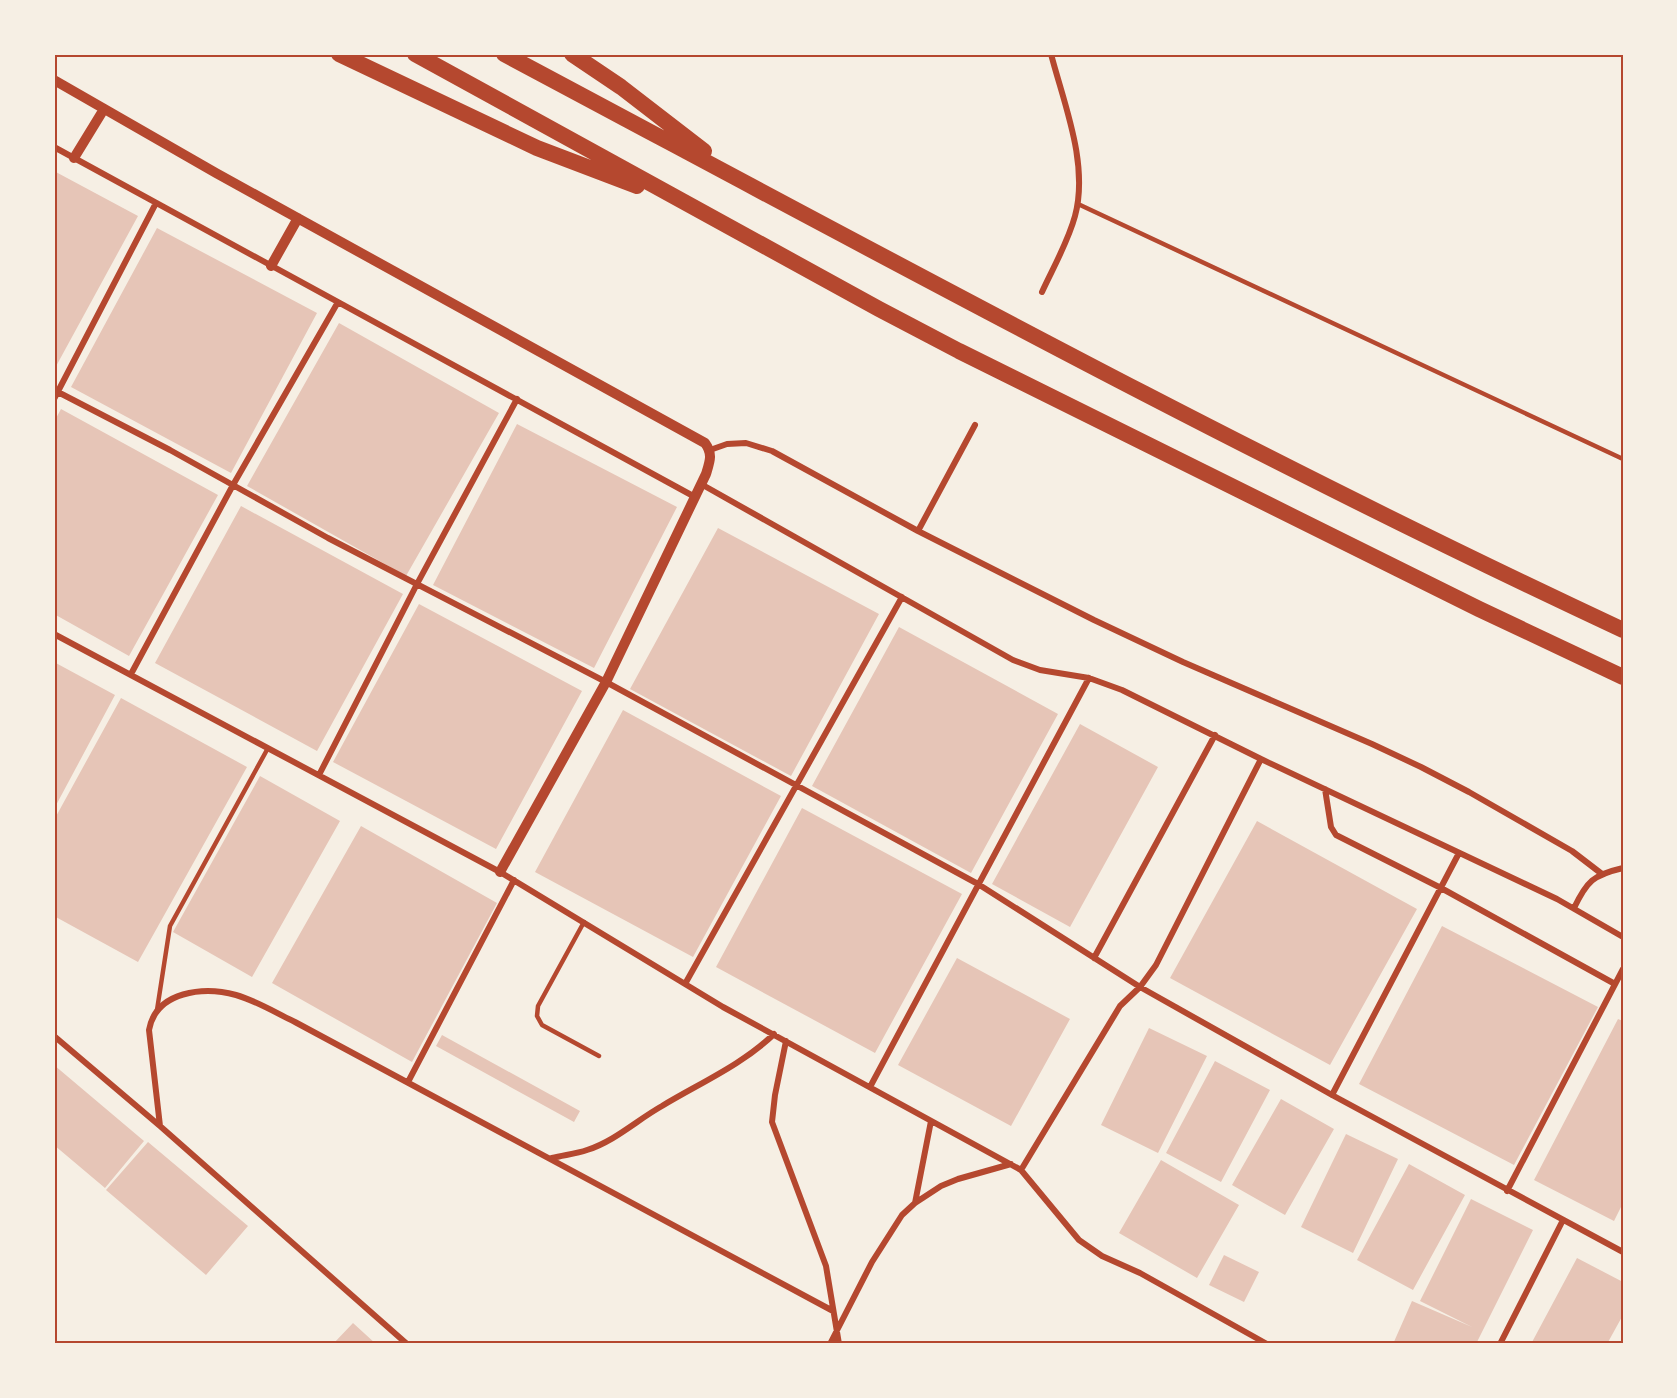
<svg xmlns="http://www.w3.org/2000/svg" width="1677" height="1398" font-family="Figtree,sans-serif">
<style>
.building{fill:#e6c5b7}
.lines{fill:none;stroke-linecap:round;stroke-linejoin:round}
.service{stroke:#b5482f;stroke-width:4.5}
.minor{stroke:#b5482f;stroke-width:6}
.tertiary{stroke:#b5482f;stroke-width:10}
.motorway{stroke:#b5482f;stroke-width:16}
.neatline{fill:none;stroke:#b5482f;stroke-width:2}
</style>
<rect width="100%" height="100%" fill="#f6efe4"/>
<path class="building" d="M54,171L138,216L54,370Z
M157,228L317,313L231,473L71,387Z
M339,323L499,413L406,576L247,486Z
M61,409L218,495L129,656L54,614V422Z
M517,424L677,507L594,668L433,585Z
M241,506L403,594L317,751L155,663Z
M718,528L879,614L791,776L630,689Z
M419,604L582,691L496,849L333,762Z
M899,627L1058,714L971,873L812,786Z
M54,662L115,695L54,809Z
M121,698L247,767L138,962L54,916V820Z
M623,710L781,796L693,957L535,872Z
M1080,724L1158,767L1070,927L992,884Z
M260,776L340,821L252,977L173,932Z
M802,808L962,894L875,1053L716,967Z
M1257,821L1417,909L1330,1065L1170,978Z
M361,826L497,903L412,1062L272,983Z
M1442,926L1598,1007L1514,1165L1359,1084Z
M957,958L1070,1019L1011,1126L898,1065Z
M1618,1019L1623,1021V1203L1614,1221L1534,1180Z
M1149,1028L1207,1056L1158,1153L1101,1125Z
M442,1035L580,1111L574,1122L436,1046Z
M1215,1061L1270,1090L1221,1182L1166,1153Z
M54,1065L144,1141L105,1188L54,1145Z
M1281,1099L1334,1129L1285,1215L1232,1185Z
M1346,1134L1398,1159L1353,1253L1301,1227Z
M148,1142L248,1226L206,1275L106,1190Z
M1161,1160L1239,1205L1197,1278L1119,1233Z
M1409,1164L1465,1195L1413,1290L1357,1260Z
M1471,1199L1533,1230L1476,1344H1393L1412,1301L1472,1327L1420,1301Z
M1224,1255L1259,1272L1244,1302L1209,1285Z
M1577,1258L1623,1282V1315L1607,1344H1531Z
M353,1323L376,1344H333Z"/>
<g class="lines">
<path class="service" d="M1078,204L1623,459
M584,922L538,1006L537,1016L542,1025L599,1056
M157,1010L170,926L268,748"/>
<path class="minor" d="M54,147L695,497
M1042,292C1053,268 1068,242 1075,216C1089,164 1064,104 1051,54
M54,390L170,450L328,538L606,682L978,884L1140,987L1332,1095L1623,1252
M54,399L156,203
M710,450L727,444L746,443L772,451L918,531L1094,620L1183,662L1372,744L1421,767L1469,792L1572,851L1602,874
M701,484L1013,660L1040,670L1089,678L1122,690L1261,759L1557,899L1623,937
M918,531L975,425
M54,634L500,872L723,1007L1021,1170L1079,1240L1102,1256L1140,1273L1267,1344
M131,674L233,485L338,302
M319,775L417,584L517,399
M1325,789L1331,827L1336,835L1441,888L1615,984
M1574,908C1587,881 1593,875 1623,868
M1094,958L1215,735
M685,984L902,597
M54,1036L160,1126L407,1344
M786,1041L775,1095L772,1122L826,1266L839,1344
M408,1082L514,880
M870,1087L1089,678
M1332,1095L1459,853
M160,1126L149,1030C156,991 204,986 236,995C257,1001 276,1013 295,1022L833,1311
M552,1158C563,1155 576,1154 587,1150C615,1141 637,1120 662,1106C700,1083 742,1065 774,1034
M1021,1170L1120,1006L1140,987L1156,965L1261,759
M1507,1191L1623,969
M915,1203L941,1186L958,1179L1011,1164
M830,1344L872,1262L902,1215L915,1203L931,1121
M1500,1344L1563,1220"/>
<path class="tertiary" d="M54,80L216,173L705,443C713,454 710,461 706,474L606,682L500,872
M74,158L104,109
M271,266L298,218"/>
<path class="motorway" d="M339,54L537,148L637,186
M415,54L879,309L959,351L1479,609L1623,677
M504,54C874,251 1243,453 1623,630
M572,54L621,87L704,151"/>
</g>
<rect width="1677" height="1398" fill="none" stroke="#f6efe4" stroke-width="111"/>
<rect x="56" y="56" width="1566" height="1286" class="neatline"/>
</svg>
